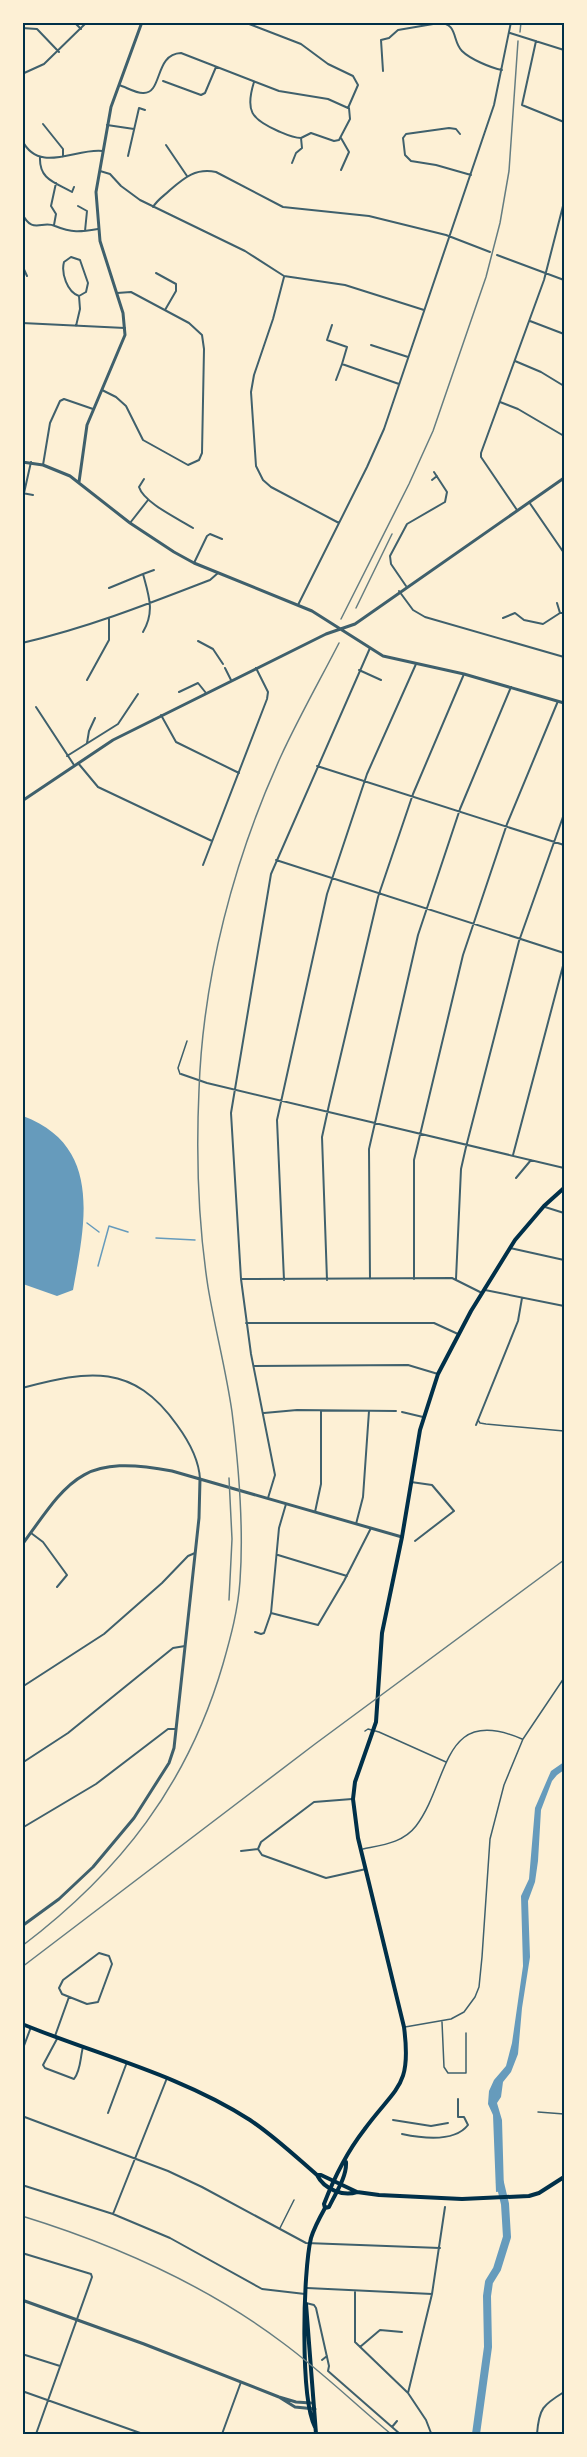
<svg xmlns="http://www.w3.org/2000/svg" width="587" height="2457" font-family="Jost,sans-serif">
<style>
.water{fill:#669bbc}
.lines{fill:none;stroke-linecap:round;stroke-linejoin:round}
.stream{stroke:#669bbc;stroke-width:1.5}
.river{stroke:#669bbc;stroke-width:8}
.service{stroke:#3f606c;stroke-width:1.5}
.pedestrian{stroke:#3f606c;stroke-width:2}
.minor{stroke:#3f606c;stroke-width:2}
.tertiary{stroke:#3f606c;stroke-width:3}
.secondary{stroke:#003049;stroke-width:4}
.primary{stroke:#003049;stroke-width:4}
.rail{stroke:#657d81;stroke-width:1.5}
.neatline{fill:none;stroke:#003049;stroke-width:2}
</style>
<rect width="100%" height="100%" fill="#fdf0d5"/>
<path class="water" d="M23,1116C103,1146 85,1223 73,1290L57,1296L23,1284Z
M564,1762V1770L557,1775L552,1781L541,1810L538,1861L535,1882L528,1901L530,1957L522,2008L518,2054L511,2072L503,2082L501,2097L497,2103L502,2120L504,2191L496,2192L493,2115L488,2104L489,2091L494,2080L506,2066L512,2043L523,1966L521,1896L529,1879L535,1808L551,1771Z"/>
<g class="lines">
<path class="stream" d="M87,1223L99,1232
M156,1238L195,1240
M98,1266L109,1226L128,1232"/>
<path class="river" d="M476,2434L488,2347L487,2296L489,2282L497,2269L507,2237L505,2204L500,2183"/>
<path class="service" d="M180,1074L178,1068L187,1041
M478,1420L480,1423L486,1424L564,1431
M365,1731L368,1729L379,1732L446,1762
M363,1849C382,1845 403,1843 416,1826C450,1781 441,1704 522,1739
M442,2022L444,2067L448,2073H466V2033
M405,2027L451,2019L464,2012L475,1997L479,1987L482,1957L490,1839L504,1785L523,1739L564,1678
M538,2112L564,2114
M280,2228L294,2200"/>
<path class="pedestrian" d="M393,2120L431,2126L448,2123
M402,2134C421,2138 454,2143 468,2125L464,2117H458V2099"/>
<path class="minor" d="M74,22L81,29
M228,23L230,22
M22,28L37,29L59,52
M510,33L564,50
M536,41L522,105L564,122
M383,71L381,40L389,38L398,30L439,23C458,23 452,41 462,51C470,59 491,68 502,70
M22,74L44,64L87,22
M163,81L201,95L205,93L216,67
M254,82C245,111 251,119 278,131C285,134 293,138 301,138L302,148L296,153L292,163
M119,85C126,87 135,93 143,93C163,94 154,54 181,53L279,91L328,99L348,108L358,85L353,76L328,64L301,44L244,22
M43,124L63,149V157
M107,125L134,129
M460,134L456,129L449,128L406,134L403,138L405,155L411,161L436,165L471,175
M301,138L311,133L334,141L339,140L350,119L349,108
M341,138L349,152L341,170
M22,140C39,175 77,147 103,151
M166,145L187,176
M128,156L139,108L145,110
M40,157C39,179 54,182 72,192L74,187
M100,171L110,174L121,186L140,200L245,251L284,276L345,285L424,310
M563,188L564,189
M78,206L87,211L85,231
M153,207C158,199 164,196 170,190C185,177 196,168 216,172L283,207L369,216L446,235L490,252
M22,213C32,235 42,220 55,226C72,233 80,232 98,229
M54,225L56,214L51,206L56,183
M497,255L564,280
M71,257L80,260L88,283L86,292L79,296C67,292 61,273 64,262Z
M22,262L23,244
M22,265L27,276
M156,273L176,284V291L165,310
M284,277L273,319L254,375L251,392L256,466L263,480L271,487L339,523
M530,321L564,334
M22,323L125,328
M332,325L327,340L347,347L342,364L399,384
M76,326L80,309L79,296
M371,345L408,357
M515,361L541,372L564,386
M336,380L342,364
M102,390L116,397L126,406L143,440L188,465L199,460L202,453L204,349L202,335L189,323L131,292L117,293
M500,402L518,409L564,436
M43,465L50,423L60,401L64,399L93,409
M144,479L139,487C144,503 179,519 193,528
M432,480L437,476
M22,493L33,495
M24,493L31,462
M529,502L564,553
M517,510L481,457V453L544,280L564,202
M130,523L148,500
M194,563L207,536L210,534L222,539
M143,574L154,570
M406,586L391,564L390,556L407,524L445,502L447,492L434,472
M109,588L143,574C149,596 155,612 143,632
M399,591L413,610L425,617L564,657
M557,603L560,613
M298,605L367,467L384,429L494,105L511,22
M503,618L515,613L524,620L543,624L560,613H564
M198,641L213,649L223,664
M22,643C87,628 148,604 210,580L218,573
M225,668L231,680
M359,670L381,680
M87,680L109,640V619
M179,692L198,683L206,693
M36,707L74,765
M161,715L176,742L239,773
M87,743L89,731L95,718
M67,756L118,724L138,694
M78,763L98,787L212,841
M317,766L564,845
M276,860L564,953
M203,865L267,699L268,692L256,668
M181,1074L207,1083L564,1168
M513,1155L564,962
M516,1178L531,1160
M545,1207L564,1213
M510,1248L564,1260
M241,1279L452,1278L482,1293
M370,1279L369,1149L418,935L460,809L511,687
M414,1279V1160L463,955L507,824L558,701
M456,1279L461,1169L466,1147L519,941L564,814
M284,1280L277,1120L327,894L367,774L416,664
M327,1280L322,1137L329,1105L378,897L413,794L464,674
M485,1290L564,1306
M246,1323H434L458,1334
M254,1366L408,1365L438,1374
M22,1388C89,1370 133,1363 177,1425C188,1440 199,1460 200,1479
M402,1412L423,1417
M264,1413L297,1410L396,1411
M476,1425L518,1321L522,1298
M411,1482L432,1485L454,1511L415,1541
M268,1498L275,1475L251,1354L241,1279L231,1113L271,874L370,648
M286,1504L279,1528L271,1613L318,1625L344,1581L371,1528
M315,1512L321,1484V1411
M356,1524L363,1497L369,1411
M31,1533L43,1542L67,1575L57,1587
M278,1555L347,1576
M255,1632L261,1634L264,1633L271,1613
M22,1687L104,1634L162,1583L188,1556L195,1553
M22,1763L68,1733L173,1648L185,1646
M352,1799L314,1802L261,1842L258,1849L262,1855L326,1878L366,1869
M22,1828L96,1784L168,1729H176
M241,1851L258,1849
M99,1953L109,1956L112,1964L98,2002L87,2004L62,1994L59,1988L63,1980Z
M55,2036L69,1997
M58,2037L43,2065L45,2068L74,2079C81,2070 80,2058 83,2047
M22,2051L31,2027
M108,2113L127,2062
M22,2116L168,2171L202,2187L306,2243L440,2248
M22,2185L113,2214L170,2238L262,2289L305,2294
M113,2214L167,2078
M22,2253L91,2274L92,2277L36,2434
M307,2288L432,2294
M355,2292V2342L408,2393L432,2294L445,2207
M306,2303L314,2305L316,2308L329,2366L328,2371L392,2427L397,2421
M360,2347L380,2330L402,2332
M22,2354L60,2366
M322,2360L327,2356
M22,2391L143,2434
M408,2393L426,2420L431,2433
M392,2427L400,2434
M316,2433L324,2434
M222,2434L241,2382
M537,2434C539,2408 543,2405 564,2392"/>
<path class="tertiary" d="M22,462L43,465L70,476L130,523L174,552L194,563L312,611L383,656L464,674L564,703
M79,482L87,425L125,335L123,313L100,241L96,192L111,107L142,22
M22,801L113,740L326,634L355,624L564,478
M22,1545C70,1478 82,1454 172,1471L402,1537
M22,1926L59,1899L93,1867L134,1818L169,1763L174,1748L199,1518L200,1479
M22,2300L144,2344L279,2397L296,2402L311,2403
M279,2397L295,2407L315,2409"/>
<path class="secondary" d="M22,2024C98,2055 180,2075 250,2120C274,2136 295,2156 317,2175C324,2189 343,2197 357,2192
M317,2175H321L357,2192L379,2195L462,2199L529,2196L539,2193L564,2177"/>
<path class="primary" d="M325,2208L324,2204C334,2178 347,2152 364,2130C396,2086 412,2088 404,2027L358,1838L353,1799L355,1782L376,1722L382,1633L402,1537L420,1430L438,1374L471,1311L515,1240L544,1206L564,1188
M306,2304L316,2434
M315,2427C300,2398 303,2271 311,2238C314,2228 320,2217 325,2208L329,2207C335,2194 347,2177 346,2162"/>
<path class="rail" d="M520,32L521,22
M356,608L392,534
M341,619L409,484L433,431L486,277L500,223L509,171L518,41
M229,1600L232,1539L229,1478
M22,1946C121,1871 188,1784 223,1664C231,1636 238,1610 240,1581C244,1525 239,1468 232,1412C226,1370 215,1329 208,1287C198,1222 196,1156 199,1090C203,976 234,859 281,756C299,717 320,680 339,643
M22,1967L315,1744L564,1560
M22,2216C116,2245 205,2284 283,2343C321,2371 355,2404 391,2434"/>
</g>
<rect width="587" height="2457" fill="none" stroke="#fdf0d5" stroke-width="48"/>
<rect x="24" y="24" width="539" height="2409" class="neatline"/>
</svg>
